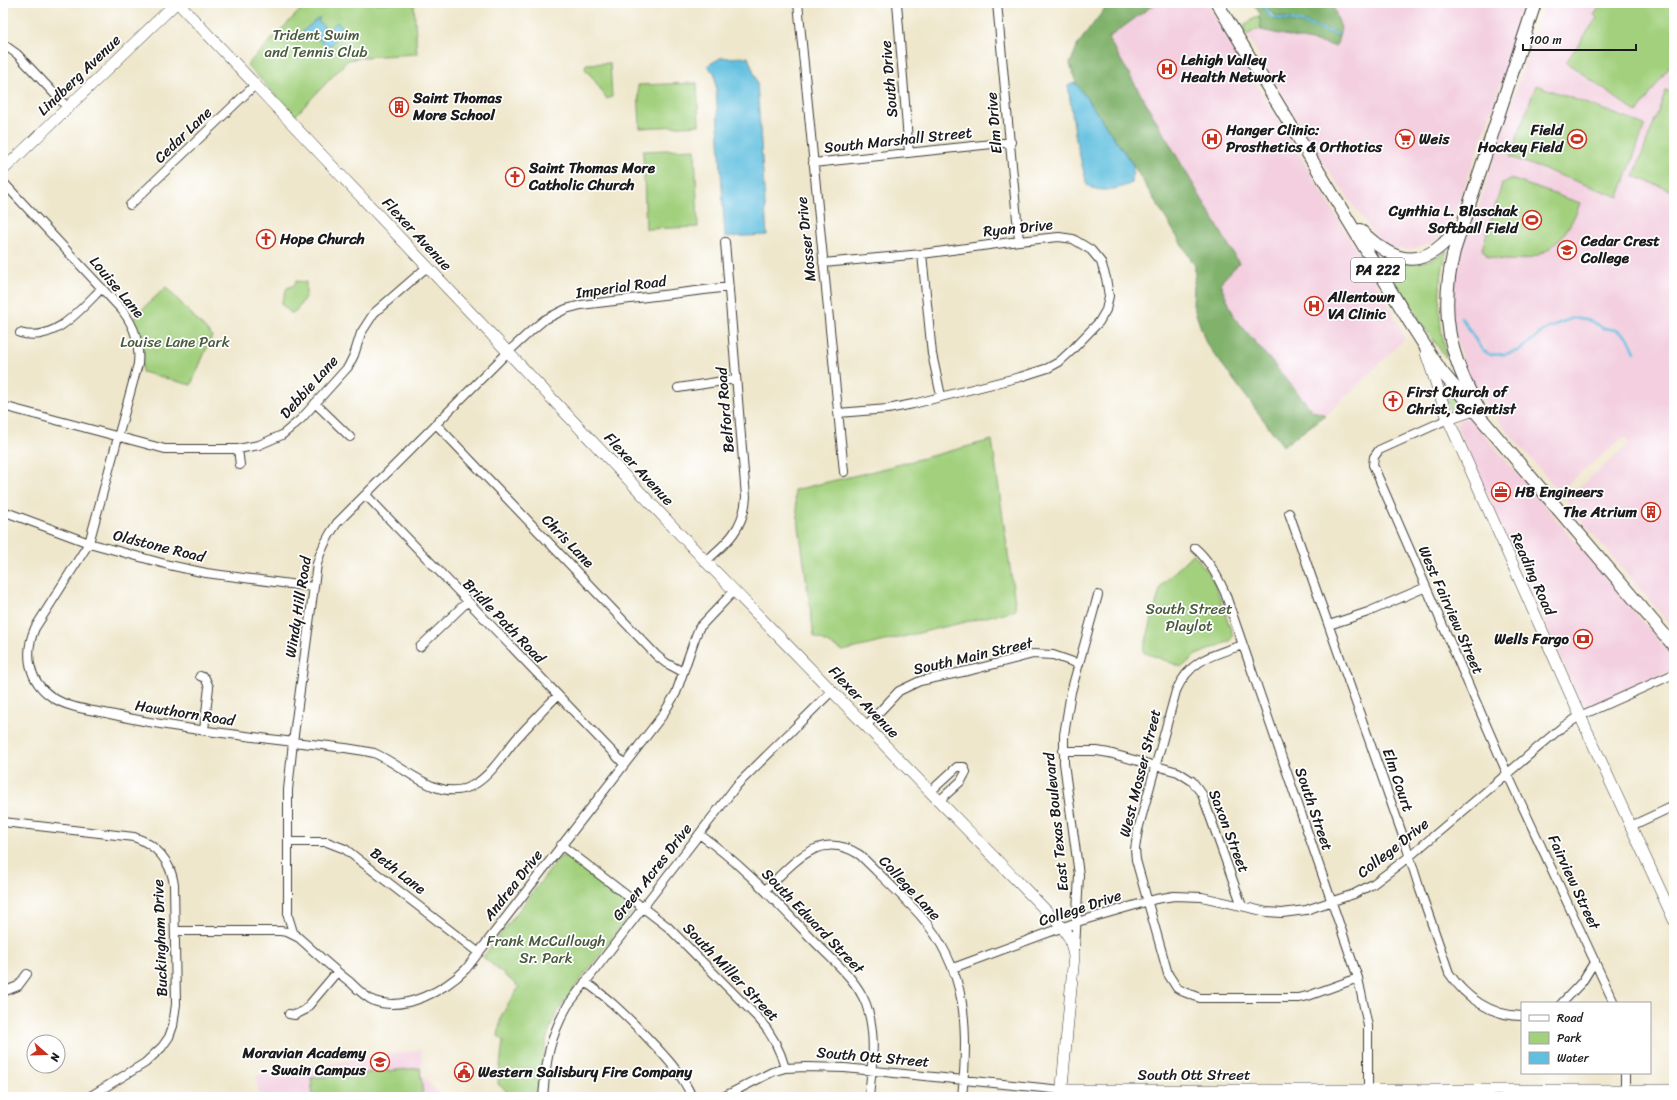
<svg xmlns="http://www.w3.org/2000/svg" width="1677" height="1100" font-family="Sriracha,sans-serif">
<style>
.built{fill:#f3cfdf}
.green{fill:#a2d07d;stroke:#5f764c}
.forest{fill:#81b26c;stroke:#4e6744}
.water{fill:#61bfdf;stroke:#3e6e7e}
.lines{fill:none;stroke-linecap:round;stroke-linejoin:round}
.stream{stroke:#61bfdf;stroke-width:2.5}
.street-casing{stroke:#3c3a36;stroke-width:10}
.secondary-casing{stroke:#3c3a36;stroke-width:12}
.primary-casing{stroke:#3c3a36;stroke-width:14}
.street{stroke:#fff;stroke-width:8}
.secondary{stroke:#fff;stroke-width:11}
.primary{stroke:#fff;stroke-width:12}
.labels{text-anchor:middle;stroke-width:3.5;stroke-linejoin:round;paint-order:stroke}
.shield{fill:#fff;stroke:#606060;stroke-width:1}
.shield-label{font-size:14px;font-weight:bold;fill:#1c1c1c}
.park-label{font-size:15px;fill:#4b5b3e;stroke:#fff}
.poi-label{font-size:15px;font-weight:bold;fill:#1c1c1c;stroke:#fff;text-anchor:start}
.street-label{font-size:15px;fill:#1c1c1c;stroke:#fff}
</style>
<rect width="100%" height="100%" fill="#fff"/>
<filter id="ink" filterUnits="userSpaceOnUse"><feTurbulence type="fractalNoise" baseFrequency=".025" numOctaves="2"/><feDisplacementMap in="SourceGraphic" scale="8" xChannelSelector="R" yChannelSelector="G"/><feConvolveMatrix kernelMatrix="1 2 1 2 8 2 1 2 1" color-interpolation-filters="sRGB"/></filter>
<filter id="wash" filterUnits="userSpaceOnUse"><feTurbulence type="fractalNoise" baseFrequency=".012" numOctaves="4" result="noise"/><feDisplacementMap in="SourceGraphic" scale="16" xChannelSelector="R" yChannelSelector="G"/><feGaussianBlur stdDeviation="0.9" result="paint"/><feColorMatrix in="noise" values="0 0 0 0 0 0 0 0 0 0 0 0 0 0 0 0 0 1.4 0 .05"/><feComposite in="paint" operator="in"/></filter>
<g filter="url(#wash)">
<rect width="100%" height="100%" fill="#efe7cc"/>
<path class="built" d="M1156,3H1207L1379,286L1405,339L1326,415L1313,411L1235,318L1108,38Z
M1332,3H1527L1515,45L1451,224L1444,234L1430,244L1407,250L1399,249L1390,247L1377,238L1323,163L1247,35L1257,29L1337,44L1341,28Z
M1544,3H1674V629L1569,506L1567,501L1568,496L1630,444L1624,437L1564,487L1558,489L1554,486L1505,428L1472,385L1462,360L1455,332L1452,297L1457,259L1463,241L1471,229Z
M1469,417L1674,658V670L1586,708L1582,706L1456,425L1459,420Z
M421,1049L422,1076L443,1097H259L256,1075Z"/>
<path class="green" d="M307,3H414L417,54L364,57L348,60L295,116L247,65Z
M1602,3H1674V60L1637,113L1566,62L1597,18L1594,15Z
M1257,17L1260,19L1261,30L1257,29L1247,35L1244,30L1245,24Z
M610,63L612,97L607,99L593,78L585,69L586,64Z
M697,83L699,125L640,128L638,85Z
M1536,85L1645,125L1619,197L1510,157Z
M1666,90L1674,93V179L1670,190L1634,176Z
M695,149L698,227L646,229L643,151Z
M1511,179L1580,203C1564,247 1535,269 1488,257L1482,249L1502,184Z
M1447,250C1437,286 1437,321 1447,357L1446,358L1420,321L1381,258C1404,266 1428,266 1447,250Z
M296,281L306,282V295L296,312L291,313L281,304L287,288L294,285Z
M166,287L212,336L191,385L142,372L143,340L134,317Z
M1442,386H1444L1465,411L1454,412L1453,410L1452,414Z
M992,440L1016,610L843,651L814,636L794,490L874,471Z
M1193,553L1208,572L1215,584L1233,636L1230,641L1196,655L1182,667L1143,652L1161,586Z
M564,856L570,857L624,899L631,906V913L563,1003C555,1016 548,1030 545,1046C542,1060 544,1086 535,1097H514L498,1084L503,1041L498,1036L501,1016L519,987L483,957L560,857Z
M420,1068L423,1097H313L311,1078Z
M1075,1095L1277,1096L1071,1097Z"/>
<path class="forest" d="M1109,3H1156L1108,38L1239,263L1220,283L1235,318L1313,411L1326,415L1283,446L1206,343L1193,305L1195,266L1133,165L1076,83L1070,64L1078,44Z
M1253,3H1260L1271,18L1306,25L1338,36V33L1301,21L1273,15L1264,3H1332L1341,28L1337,44L1334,46L1261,30L1260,19L1257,17L1261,15Z"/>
<path class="water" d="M318,18H320L318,21L328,30L337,22L345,30L328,48L313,34L308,39L302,32Z
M748,57L757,82L767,235L725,237L715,74L707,66L720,58Z
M1076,83L1133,165L1132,183C1119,189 1100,194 1087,185L1076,140L1068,85Z"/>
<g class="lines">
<path class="stream" d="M1262,3L1271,17L1297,21L1337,34
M1461,317L1482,350L1491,355L1506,354L1520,350L1543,331L1557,324L1573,318L1586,319L1604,328L1616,330L1628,337L1635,352"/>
</g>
</g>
<g filter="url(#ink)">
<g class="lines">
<g class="street-casing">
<path id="street" d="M798,3L844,472
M897,3L909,153
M997,3L1019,241
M3,44L17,54L67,107
M813,163L1011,142
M3,182L122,310C135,327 140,343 138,364L89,543L35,628C24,653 28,681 52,697C68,708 91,710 110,714C170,728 232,734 293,742C320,745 347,747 374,753C395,762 413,779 435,787C477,802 495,764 517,738C530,724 543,710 557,696
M130,205L255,85
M922,254L932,354L941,396
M823,263L922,254L1019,241L1059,237L1073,239L1091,250L1101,262L1106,278L1109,296L1106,310L1099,322L1071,351L1059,362L1048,368L1020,377L913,404L888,409L838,413
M20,333C54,343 80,310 102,288
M678,388L736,379
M315,403L350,437
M3,406L165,449H238L259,445L282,435L301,419L348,367L354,355L361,333L374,313L427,267
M1448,419L1379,450L1374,457L1373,465L1507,773L1614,1003
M436,424L657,656L666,663L683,672
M238,449L240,465
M366,495L624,764
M3,511L89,543L169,565L206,573L313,587
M1289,513L1404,839L1420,890L1449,973C1465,997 1491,1016 1522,1016
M1195,548C1209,560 1218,577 1225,593L1358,978L1368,1026V1090
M706,561C728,542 744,528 746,497L725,242
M1329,625L1368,612L1426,587
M1243,645C1213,655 1190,659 1176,691L1138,830L1135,849L1136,860L1168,974L1177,988L1184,992L1200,998H1298L1308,996L1358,978
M420,647L467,602
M200,676L205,678L209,687L204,730
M866,726L899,691L920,681L972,670L1033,654L1053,655L1079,664
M1063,751H1097L1109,753L1178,772L1192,781L1202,794L1242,906
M930,792L957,767H964L966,772L961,781L939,801
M3,822L134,837C157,845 170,860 174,884L176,1004L173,1026L169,1037L162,1047L145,1063L89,1097
M1631,826L1674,806
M699,834C742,864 776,902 812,939C831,959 856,978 866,1004C877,1034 872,1066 869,1097
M288,842H327L345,849L479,953
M561,845L668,927L759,1019C772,1034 780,1049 785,1068
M765,890C793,864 819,828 860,855C880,875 901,894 920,915C968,970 969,1029 962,1097
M175,931H280L287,932L299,938C316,953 332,968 350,982C357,989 365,997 374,1001C405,1012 445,990 466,969L662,716L676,693L695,638L699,628L734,591
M299,938L293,932L288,916V790L293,742L317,564C321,548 328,536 337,523L508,352L532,330L544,320L566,309L581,305L729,287
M1075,949L1079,875L1064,763V735L1071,692L1098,595
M953,968L1077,922L1156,899L1174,896L1202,897L1267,912L1282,913L1306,910L1354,894L1373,884L1410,856L1561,728L1580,716L1674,674
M585,982C606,996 623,1013 641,1031C661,1052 680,1070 692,1097
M3,992L18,986L27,974
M1562,1003L1582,982L1595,961
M289,1014L295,1015L305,1010L337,972
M1625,1073V1097
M543,1097C546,1061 549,1038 568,1005L737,785L832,691
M723,1097L772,1072L785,1068L806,1067L845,1068L1062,1090"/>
</g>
<g class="secondary-casing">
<path id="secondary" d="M178,3L711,567L1063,928L1070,939L1074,956L1061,1097
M3,170L176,3
M1426,353L1448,419L1577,709L1674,920
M1448,419L1474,410
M1062,1090H1674"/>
</g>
<g class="primary-casing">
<path id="primary" d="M1217,3L1409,321L1441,371L1674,646
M1360,230C1385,254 1412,273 1443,244C1449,238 1455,232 1461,226
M1479,409C1449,355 1439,313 1454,251L1535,3"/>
</g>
<use href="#street" class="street"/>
<use href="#secondary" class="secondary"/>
<use href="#primary" class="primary"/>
</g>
</g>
<defs>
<g id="hospital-ring" transform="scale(1)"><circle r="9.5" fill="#fff" stroke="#c8321e" stroke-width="1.5"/><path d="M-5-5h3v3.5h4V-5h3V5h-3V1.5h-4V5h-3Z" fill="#c8321e"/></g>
<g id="building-ring" transform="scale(1)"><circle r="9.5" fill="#fff" stroke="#c8321e" stroke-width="1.5"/><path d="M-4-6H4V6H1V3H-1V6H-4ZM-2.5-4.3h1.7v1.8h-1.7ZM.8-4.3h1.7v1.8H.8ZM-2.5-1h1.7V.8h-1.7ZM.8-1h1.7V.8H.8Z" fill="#c8321e"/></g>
<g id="supermarket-ring" transform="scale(1)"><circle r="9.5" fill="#fff" stroke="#c8321e" stroke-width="1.5"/><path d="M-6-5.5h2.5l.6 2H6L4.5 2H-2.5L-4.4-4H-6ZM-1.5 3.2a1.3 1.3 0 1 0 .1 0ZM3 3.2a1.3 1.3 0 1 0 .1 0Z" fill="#c8321e"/></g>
<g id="stadium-ring" transform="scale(1)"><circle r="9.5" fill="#fff" stroke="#c8321e" stroke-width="1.5"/><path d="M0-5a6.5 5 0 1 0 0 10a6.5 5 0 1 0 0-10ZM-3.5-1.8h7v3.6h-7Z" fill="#c8321e"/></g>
<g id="church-ring" transform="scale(1)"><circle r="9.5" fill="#fff" stroke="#c8321e" stroke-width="1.5"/><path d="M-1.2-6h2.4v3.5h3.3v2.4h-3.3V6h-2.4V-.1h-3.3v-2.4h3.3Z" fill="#c8321e"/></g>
<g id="university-ring" transform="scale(1)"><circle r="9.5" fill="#fff" stroke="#c8321e" stroke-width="1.5"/><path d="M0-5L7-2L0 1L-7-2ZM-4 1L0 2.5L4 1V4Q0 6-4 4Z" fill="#c8321e"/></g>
<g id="office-ring" transform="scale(1)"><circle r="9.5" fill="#fff" stroke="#c8321e" stroke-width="1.5"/><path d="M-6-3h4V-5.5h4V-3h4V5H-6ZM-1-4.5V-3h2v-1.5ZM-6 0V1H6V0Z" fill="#c8321e"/></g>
<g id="bank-ring" transform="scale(1)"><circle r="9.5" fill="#fff" stroke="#c8321e" stroke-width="1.5"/><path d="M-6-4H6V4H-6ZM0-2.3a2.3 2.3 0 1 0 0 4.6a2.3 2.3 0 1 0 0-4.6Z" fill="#c8321e"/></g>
<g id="school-ring" transform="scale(1)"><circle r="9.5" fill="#fff" stroke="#c8321e" stroke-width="1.5"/><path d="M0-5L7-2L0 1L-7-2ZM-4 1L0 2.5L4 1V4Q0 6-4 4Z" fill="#c8321e"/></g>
<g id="civic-ring" transform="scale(1)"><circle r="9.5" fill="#fff" stroke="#c8321e" stroke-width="1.5"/><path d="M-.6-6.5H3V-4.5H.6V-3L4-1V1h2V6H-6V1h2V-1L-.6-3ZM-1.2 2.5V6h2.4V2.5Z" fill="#c8321e"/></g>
</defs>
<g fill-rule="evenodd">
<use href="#hospital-ring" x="1167" y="69"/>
<use href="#building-ring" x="399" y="107"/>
<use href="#hospital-ring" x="1212" y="139"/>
<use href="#supermarket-ring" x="1405" y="139"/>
<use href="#stadium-ring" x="1577" y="139"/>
<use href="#church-ring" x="515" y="177"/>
<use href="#stadium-ring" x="1532" y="220"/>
<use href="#church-ring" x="266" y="239"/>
<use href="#university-ring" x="1567" y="250"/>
<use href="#hospital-ring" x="1314" y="306"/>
<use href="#church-ring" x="1393" y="401"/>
<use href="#office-ring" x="1501" y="492"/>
<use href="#building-ring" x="1651" y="512"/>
<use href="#bank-ring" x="1583" y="639"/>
<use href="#school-ring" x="380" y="1062"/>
<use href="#civic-ring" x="464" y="1072"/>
</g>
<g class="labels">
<rect class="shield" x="1351" y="258" width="54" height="24" rx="3"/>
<g class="shield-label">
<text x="1378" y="275">PA 222</text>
</g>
<g class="park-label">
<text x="316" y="40">Trident Swim<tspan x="316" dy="17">and Tennis Club</tspan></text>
<text x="175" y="347">Louise Lane Park</text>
<text x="1189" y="614">South Street<tspan x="1189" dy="17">Playlot</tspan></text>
<text x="546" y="946">Frank McCullough<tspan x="546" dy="17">Sr. Park</tspan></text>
</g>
<g class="poi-label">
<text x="1181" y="65">Lehigh Valley<tspan x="1181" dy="17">Health Network</tspan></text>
<text x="413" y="103">Saint Thomas<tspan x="413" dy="17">More School</tspan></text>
<text x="1226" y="135">Hanger Clinic:<tspan x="1226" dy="17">Prosthetics &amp; Orthotics</tspan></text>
<text x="1563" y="135" text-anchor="end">Field<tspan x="1563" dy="17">Hockey Field</tspan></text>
<text x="1419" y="144">Weis</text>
<text x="529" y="173">Saint Thomas More<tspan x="529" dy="17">Catholic Church</tspan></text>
<text x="1518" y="216" text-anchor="end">Cynthia L. Blaschak<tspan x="1518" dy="17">Softball Field</tspan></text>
<text x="280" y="244">Hope Church</text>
<text x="1581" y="246">Cedar Crest<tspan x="1581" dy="17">College</tspan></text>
<text x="1328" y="302">Allentown<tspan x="1328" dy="17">VA Clinic</tspan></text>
<text x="1407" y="397">First Church of<tspan x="1407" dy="17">Christ, Scientist</tspan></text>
<text x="1515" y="497">HB Engineers</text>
<text x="1637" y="517" text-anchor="end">The Atrium</text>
<text x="1569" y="644" text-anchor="end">Wells Fargo</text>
<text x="366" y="1058" text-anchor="end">Moravian Academy<tspan x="366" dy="17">- Swain Campus</tspan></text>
<text x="478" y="1077">Western Salisbury Fire Company</text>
</g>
<g class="street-label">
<text transform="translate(79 75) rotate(-44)" y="5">Lindberg Avenue</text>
<text transform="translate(889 79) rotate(-95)" y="5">South Drive</text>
<text transform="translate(994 123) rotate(-95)" y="5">Elm Drive</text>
<text transform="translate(183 135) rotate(-44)" y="5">Cedar Lane</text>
<text transform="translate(898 140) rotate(-6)" y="5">South Marshall Street</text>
<text transform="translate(1018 228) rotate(-6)" y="5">Ryan Drive</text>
<text transform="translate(417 234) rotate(47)" y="5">Flexer Avenue</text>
<text transform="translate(806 239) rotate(-96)" y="5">Mosser Drive</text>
<text transform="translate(117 287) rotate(50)" y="5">Louise Lane</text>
<text transform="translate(621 287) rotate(-8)" y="5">Imperial Road</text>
<text transform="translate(309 387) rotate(-48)" y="5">Debbie Lane</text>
<text transform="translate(725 410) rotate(-95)" y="5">Belford Road</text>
<text transform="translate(639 469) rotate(47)" y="5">Flexer Avenue</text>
<text transform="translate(568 541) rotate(46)" y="5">Chris Lane</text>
<text transform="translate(159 546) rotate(14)" y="5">Oldstone Road</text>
<text transform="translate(1533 574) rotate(66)" y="5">Reading Road</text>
<text transform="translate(298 607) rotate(-81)" y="5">Windy Hill Road</text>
<text transform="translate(1451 610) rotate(66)" y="5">West Fairview Street</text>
<text transform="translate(504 621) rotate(46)" y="5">Bridle Path Road</text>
<text transform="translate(973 656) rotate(-13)" y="5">South Main Street</text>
<text transform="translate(864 702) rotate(46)" y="5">Flexer Avenue</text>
<text transform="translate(185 713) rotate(9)" y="5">Hawthorn Road</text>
<text transform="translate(1140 773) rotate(-76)" y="5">West Mosser Street</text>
<text transform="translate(1398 780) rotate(71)" y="5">Elm Court</text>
<text transform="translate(1314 809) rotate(71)" y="5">South Street</text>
<text transform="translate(1056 822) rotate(-96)" y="5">East Texas Boulevard</text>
<text transform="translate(1229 831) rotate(69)" y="5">Saxon Street</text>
<text transform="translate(1393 848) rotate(-38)" y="5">College Drive</text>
<text transform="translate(398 871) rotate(38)" y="5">Beth Lane</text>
<text transform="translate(652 872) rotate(-52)" y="5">Green Acres Drive</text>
<text transform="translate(1574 882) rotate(65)" y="5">Fairview Street</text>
<text transform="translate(513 885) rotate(-52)" y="5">Andrea Drive</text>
<text transform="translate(910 888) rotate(47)" y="5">College Lane</text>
<text transform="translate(1080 908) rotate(-18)" y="5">College Drive</text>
<text transform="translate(813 921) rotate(46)" y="5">South Edward Street</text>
<text transform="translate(160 938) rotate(-92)" y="5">Buckingham Drive</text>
<text transform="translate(731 972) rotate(46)" y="5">South Miller Street</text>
<text transform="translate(873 1057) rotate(5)" y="5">South Ott Street</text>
<text x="1194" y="1080">South Ott Street</text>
</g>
</g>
<rect width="1677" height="1100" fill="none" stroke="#fff" stroke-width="16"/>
<rect x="1521" y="1002" width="130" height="72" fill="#ffffff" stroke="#a4a4a4"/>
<rect x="1529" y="1015" width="20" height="6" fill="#ffffff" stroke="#a4a4a4"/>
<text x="1557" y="1022" font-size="12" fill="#1c1c1c">Road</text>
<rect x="1529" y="1032" width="20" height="12" fill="#a2d07d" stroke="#a4a4a4"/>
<text x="1557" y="1042" font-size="12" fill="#1c1c1c">Park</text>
<rect x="1529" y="1052" width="20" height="12" fill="#61bfdf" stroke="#a4a4a4"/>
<text x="1557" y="1062" font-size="12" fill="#1c1c1c">Water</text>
<g transform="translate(46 1054) rotate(110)"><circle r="19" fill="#ffffff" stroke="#a4a4a4"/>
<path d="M0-3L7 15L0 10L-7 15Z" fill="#c8321e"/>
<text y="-6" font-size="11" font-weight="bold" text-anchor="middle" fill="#1c1c1c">N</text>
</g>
<path d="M1523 44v6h113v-6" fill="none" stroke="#1c1c1c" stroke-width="2"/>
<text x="1529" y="44" font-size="12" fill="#1c1c1c" stroke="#ffffff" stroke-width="3" paint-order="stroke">100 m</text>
</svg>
